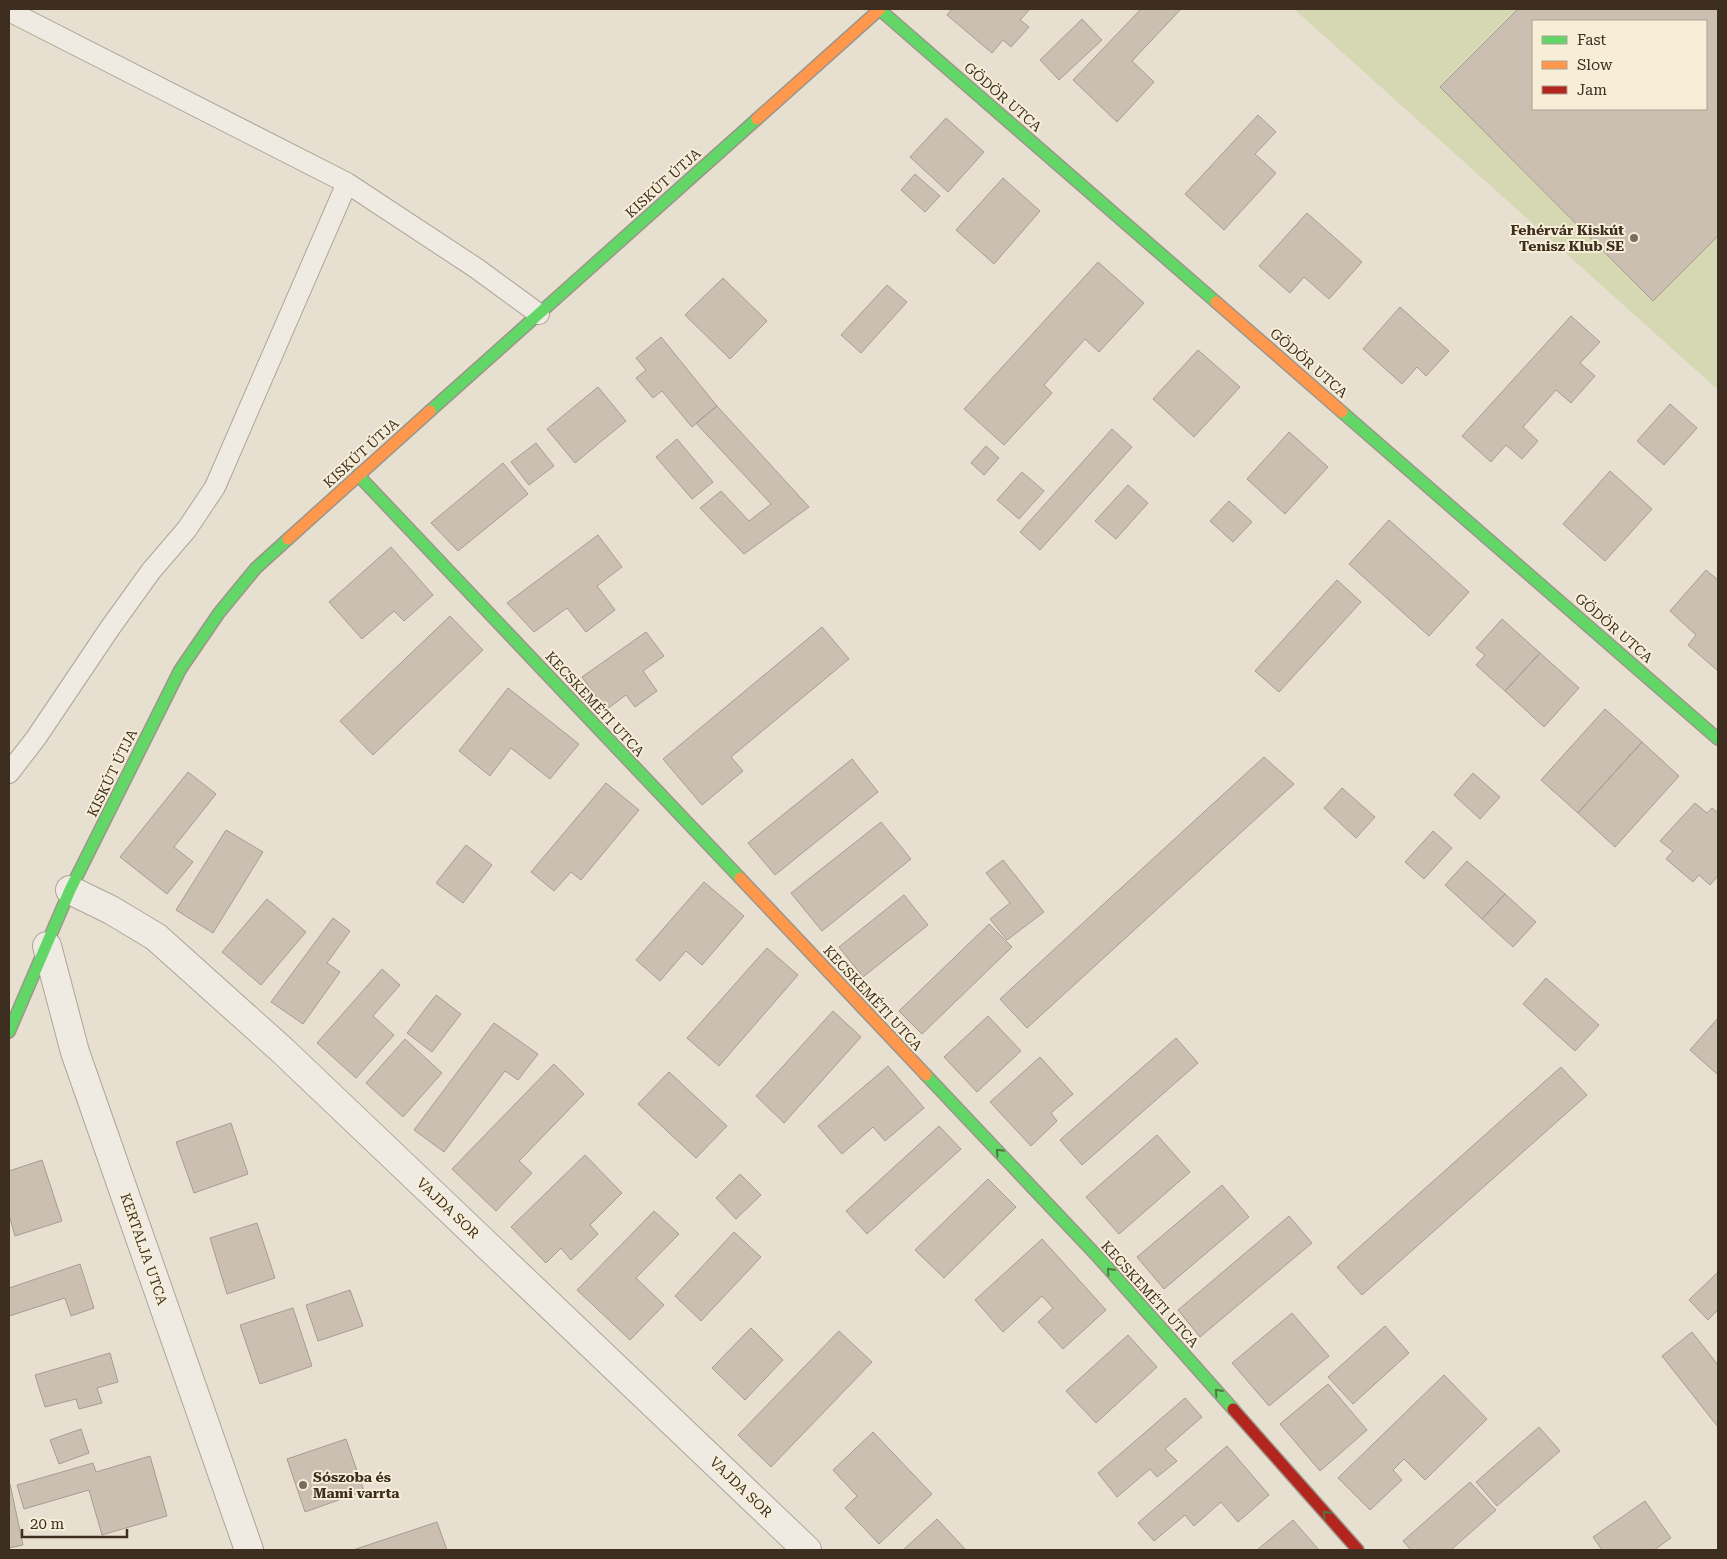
<svg xmlns="http://www.w3.org/2000/svg" width="1727" height="1559" font-family="'Roboto Serif',serif">
<style>
.green{fill:#d6d7b3;fill-rule:evenodd}
.building{fill:#cbbfb2;stroke:#a89c90;fill-rule:evenodd}
.lines{fill:none;stroke-linecap:round;stroke-linejoin:round}
.lane-casing{stroke:#ada599;stroke-width:22}
.street-casing{stroke:#ada599;stroke-width:30}
.fast-casing{stroke:#9c958a;stroke-width:14}
.slow-casing{stroke:#9c958a;stroke-width:14}
.jam-casing{stroke:#9c958a;stroke-width:14}
.lane{stroke:#efebe3;stroke-width:20}
.street{stroke:#efebe3;stroke-width:28}
.fast{stroke:#63d668;stroke-width:11}
.slow{stroke:#ff974d;stroke-width:11}
.jam{stroke:#b3261e;stroke-width:11}
.oneway{stroke:#4e7a40}
.poi-dot{fill:#786c5e;stroke:#f7eed8;stroke-width:2}
.labels{text-anchor:middle;stroke-width:4;stroke-linejoin:round;paint-order:stroke}
.street-label{font-size:14px;fill:#3d2e20;stroke:#f7eed8}
.poi-label{font-size:14px;font-weight:bold;fill:#3d2e20;stroke:#f7eed8;text-anchor:end}
</style>
<rect width="100%" height="100%" fill="#e7e0d1"/>
<path class="green" d="M1294,9H1718V390L1698,372ZM1533,21H1706V109H1533Z"/>
<path class="building" d="M952,9H1030L1020,20L1029,27L1011,47L1003,40L992,53L947,15Z
M1141,9H1181L1132,61L1154,82L1117,122L1073,80Z
M1518,9H1718V236L1653,301L1440,87ZM1533,21H1706V109H1533Z
M1082,19L1102,40L1059,80L1040,60Z
M1258,115L1276,132L1255,154L1276,173L1224,230L1185,194Z
M946,118L984,152L948,192L910,157Z
M915,174L940,196L925,212L901,190Z
M1003,178L1040,211L994,264L956,230Z
M1307,213L1362,262L1329,299L1304,277L1290,293L1259,266Z
M1098,262L1144,303L1099,352L1085,339L1044,385L1052,393L1004,445L964,409Z
M723,278L767,321L730,359L685,315Z
M887,285L907,302L861,353L841,335Z
M1400,307L1449,351L1426,376L1417,367L1402,384L1363,349Z
M1571,316L1600,342L1580,363L1595,376L1571,403L1556,390L1523,427L1538,441L1522,459L1506,445L1491,462L1462,436Z
M661,337L717,406L692,427L662,391L653,398L636,378L646,370L636,358Z
M1198,350L1240,387L1194,437L1153,399Z
M598,387L626,421L575,463L547,429Z
M1670,404L1697,428L1664,465L1637,441Z
M717,406L809,507L744,554L700,508L721,491L749,521L771,504L696,423Z
M1112,429L1132,447L1040,550L1020,532Z
M1289,432L1328,467L1285,514L1247,479Z
M677,439L713,482L692,499L656,457Z
M536,443L554,466L529,485L511,462Z
M986,446L999,458L984,475L971,463Z
M503,463L528,494L458,551L431,523Z
M1610,471L1652,509L1605,561L1563,524Z
M1022,472L1044,491L1019,519L997,500Z
M1128,485L1148,503L1116,539L1095,521Z
M1229,501L1252,522L1233,542L1210,521Z
M1389,520L1469,592L1429,636L1349,564Z
M598,535L622,567L597,586L615,610L586,632L567,608L534,632L507,603Z
M391,547L433,595L404,621L394,611L362,639L329,602Z
M1706,570L1718,580V671L1688,645L1696,635L1670,611Z
M1337,580L1361,602L1279,692L1255,671Z
M450,616L483,650L373,755L340,721Z
M1502,619L1540,653L1505,691L1476,665L1485,655L1476,648Z
M822,627L849,659L731,757L743,771L702,805L663,759Z
M646,632L664,656L643,671L657,691L635,707L626,695L606,710L582,677Z
M1540,653L1579,688L1544,727L1505,691Z
M508,688L579,744L550,779L511,748L490,776L459,751Z
M1605,709L1642,742L1578,813L1541,780Z
M1642,742L1679,776L1615,847L1578,813Z
M1264,757L1294,784L1027,1028L1000,999Z
M852,759L878,792L775,875L748,843Z
M188,772L216,794L174,847L193,862L167,894L120,857Z
M1473,773L1500,797L1480,819L1454,795Z
M606,783L639,810L581,880L571,872L554,891L531,872Z
M1342,788L1375,817L1356,838L1324,808Z
M1695,803L1707,813L1712,808L1718,813V876L1710,885L1699,875L1693,882L1666,859L1673,851L1660,841Z
M881,822L911,859L822,931L791,893Z
M226,830L263,852L213,933L176,910Z
M1433,831L1452,848L1424,879L1405,862Z
M466,845L492,865L463,903L436,883Z
M1003,860L1044,912L1007,940L990,919L1010,903L986,873Z
M1467,861L1505,894L1482,919L1445,885Z
M704,882L744,916L702,965L686,951L660,981L636,960Z
M1505,894L1536,922L1513,947L1482,919Z
M904,895L928,925L863,977L839,947Z
M267,899L306,932L261,985L222,952Z
M333,918L350,931L327,963L340,972L303,1024L271,1002Z
M989,924L1012,947L922,1034L899,1011Z
M767,948L798,975L719,1066L687,1038Z
M382,969L400,985L373,1016L394,1035L356,1078L317,1043Z
M1546,978L1599,1025L1575,1051L1523,1004Z
M436,995L461,1014L432,1052L407,1033Z
M833,1011L861,1037L784,1123L756,1096Z
M988,1016L1021,1051L977,1092L944,1057Z
M1718,1018V1073L1717,1074L1690,1050Z
M494,1023L538,1054L518,1080L505,1071L444,1152L414,1130Z
M1176,1038L1198,1063L1082,1165L1060,1140Z
M405,1039L442,1073L403,1117L366,1083Z
M1040,1057L1073,1094L1051,1113L1057,1121L1031,1146L990,1102Z
M554,1064L584,1094L519,1161L532,1173L496,1211L452,1169Z
M888,1066L924,1108L885,1141L873,1127L842,1154L818,1126Z
M1561,1067L1587,1095L1362,1295L1337,1267Z
M669,1072L727,1126L696,1158L638,1104Z
M231,1123L248,1174L194,1193L176,1142Z
M939,1126L961,1149L867,1234L846,1211Z
M1157,1135L1190,1172L1119,1234L1086,1197Z
M585,1155L622,1193L590,1225L598,1234L571,1260L561,1248L546,1263L511,1227Z
M42,1160L62,1221L15,1236L9,1215V1171Z
M740,1174L761,1195L736,1219L716,1198Z
M988,1179L1016,1207L944,1278L915,1250Z
M1222,1185L1249,1217L1164,1289L1137,1257Z
M654,1211L679,1234L636,1278L664,1305L630,1340L577,1290Z
M1289,1216L1312,1243L1200,1337L1178,1310Z
M257,1223L275,1278L227,1294L210,1238Z
M734,1232L761,1257L701,1321L675,1296Z
M1042,1239L1106,1310L1063,1349L1038,1322L1053,1308L1042,1296L1003,1332L975,1300Z
M80,1264L94,1308L71,1316L65,1298L9,1316V1288Z
M1718,1272V1310L1708,1320L1689,1300Z
M350,1290L363,1326L318,1341L306,1305Z
M293,1308L312,1366L260,1384L240,1325Z
M1292,1313L1329,1356L1269,1406L1232,1363Z
M1385,1326L1409,1353L1353,1404L1328,1377Z
M751,1328L783,1360L745,1400L712,1368Z
M839,1331L872,1362L771,1467L738,1435Z
M1692,1332L1718,1365V1427L1662,1356Z
M1128,1335L1157,1367L1096,1423L1066,1391Z
M110,1353L118,1382L97,1388L102,1403L79,1409L76,1399L45,1407L35,1375Z
M1444,1375L1487,1419L1425,1480L1404,1459L1393,1470L1402,1480L1370,1510L1338,1478Z
M1328,1384L1367,1430L1320,1471L1280,1424Z
M1185,1398L1202,1417L1165,1449L1177,1461L1157,1477L1150,1469L1117,1497L1098,1473Z
M1539,1427L1560,1451L1497,1506L1476,1482Z
M81,1429L89,1453L59,1464L50,1440Z
M873,1432L932,1494L879,1544L845,1508L857,1496L833,1470Z
M346,1439L364,1491L305,1512L287,1459Z
M1227,1446L1269,1495L1238,1522L1221,1502L1194,1526L1185,1515L1154,1541L1138,1523Z
M150,1456L167,1516L102,1535L89,1490L24,1509L17,1485L93,1463L96,1472Z
M1470,1482L1496,1510L1451,1550H1411L1403,1541Z
M9,1484H10L23,1545L9,1548Z
M1645,1501L1671,1538L1654,1550H1602L1593,1537Z
M937,1519L966,1550H903Z
M1293,1520L1319,1550H1257Z
M437,1522L447,1550H353Z"/>
<g class="lines">
<g class="lane-casing">
<path id="lane" d="M9,11L347,183L476,268L539,314
M9,773L36,738L110,628L151,571L187,529L215,487L347,183"/>
</g>
<g class="street-casing">
<path id="street" d="M70,890L111,910L156,937L282,1050L807,1550
M47,946L75,1052L249,1550"/>
</g>
<g class="fast-casing">
<path id="fast" d="M879,9L1216,302
M430,411L757,119
M1342,412L1718,739
M358,475L740,878
M9,1032L70,890L180,670L219,613L256,568L288,539
M926,1075L1098,1257L1233,1409"/>
</g>
<g class="slow-casing">
<path id="slow" d="M757,119L880,9
M1216,302L1342,412
M288,539L430,411
M740,878L926,1075"/>
</g>
<g class="jam-casing">
<path id="jam" d="M1233,1409L1358,1550"/>
</g>
<use href="#lane" class="lane"/>
<use href="#street" class="street"/>
<use href="#fast" class="fast"/>
<use href="#slow" class="slow"/>
<use href="#jam" class="jam"/>
</g>
<defs><path id="oneway-chevron" d="M-2-3.5L2.5 0L-2 3.5" fill="none" stroke-width="1.6" stroke-linecap="round" stroke-linejoin="round" transform="scale(1.25)"/></defs>
<g class="oneway">
<use href="#oneway-chevron" transform="translate(999 1152) rotate(-133)"/>
<use href="#oneway-chevron" transform="translate(1110 1271) rotate(-132)"/>
<use href="#oneway-chevron" transform="translate(1218 1392) rotate(-132)"/>
<use href="#oneway-chevron" transform="translate(1326 1514) rotate(-132)"/>
</g>
<g class="poi-dot">
<circle cx="1634" cy="238" r="5"/>
<circle cx="303" cy="1485" r="5"/>
</g>
<g class="labels">
<g class="street-label">
<text transform="translate(1003 97) rotate(41)" y="5">GÖDÖR UTCA</text>
<text transform="translate(663 183) rotate(-42)" y="5">KISKÚT ÚTJA</text>
<text transform="translate(1309 363) rotate(41)" y="5">GÖDÖR UTCA</text>
<text transform="translate(361 453) rotate(-42)" y="5">KISKÚT ÚTJA</text>
<text transform="translate(1614 628) rotate(41)" y="5">GÖDÖR UTCA</text>
<text transform="translate(595 704) rotate(47)" y="5">KECSKEMÉTI UTCA</text>
<text transform="translate(112 773) rotate(-64)" y="5">KISKÚT ÚTJA</text>
<text transform="translate(873 998) rotate(47)" y="5">KECSKEMÉTI UTCA</text>
<text transform="translate(448 1208) rotate(44)" y="5">VAJDA SOR</text>
<text transform="translate(144 1249) rotate(71)" y="5">KERTALJA UTCA</text>
<text transform="translate(1150 1294) rotate(48)" y="5">KECSKEMÉTI UTCA</text>
<text transform="translate(741 1487) rotate(44)" y="5">VAJDA SOR</text>
</g>
<g class="poi-label">
<text x="1624" y="235">Fehérvár Kiskút<tspan x="1624" dy="16">Tenisz Klub SE</tspan></text>
<text x="313" y="1482" text-anchor="start">Sószoba és<tspan x="313" dy="16">Mami varrta</tspan></text>
</g>
</g>
<rect width="1727" height="1559" fill="none" stroke="#3d2e20" stroke-width="20"/>
<rect x="1532" y="20" width="175" height="90" fill="#f7eed8" stroke="#ada18e"/>
<rect x="1542" y="36" width="25" height="8" fill="#63d668" stroke="#ada18e"/>
<text x="1577" y="45" font-size="15" fill="#3d2e20">Fast</text>
<rect x="1542" y="61" width="25" height="8" fill="#ff974d" stroke="#ada18e"/>
<text x="1577" y="70" font-size="15" fill="#3d2e20">Slow</text>
<rect x="1542" y="86" width="25" height="8" fill="#b3261e" stroke="#ada18e"/>
<text x="1577" y="95" font-size="15" fill="#3d2e20">Jam</text>
<path d="M22 1529v8h105v-8" fill="none" stroke="#3d2e20" stroke-width="2.5"/>
<text x="30" y="1529" font-size="15" fill="#3d2e20" stroke="#f7eed8" stroke-width="4" paint-order="stroke">20 m</text>
</svg>
